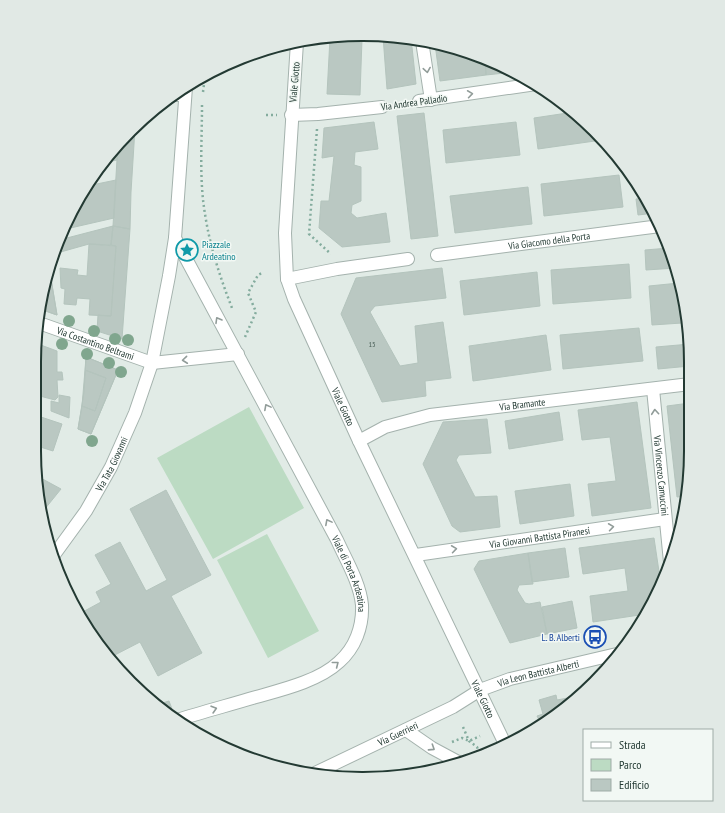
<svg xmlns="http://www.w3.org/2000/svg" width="725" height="813" font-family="'PT Sans Narrow',sans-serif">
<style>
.green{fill:#bcdbc3}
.building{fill:#bac8c2;stroke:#b4c4bd}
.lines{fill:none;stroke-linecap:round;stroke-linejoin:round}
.minor-casing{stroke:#a4b2ad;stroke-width:14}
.path{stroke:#84ac9e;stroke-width:2.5;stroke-dasharray:2 3;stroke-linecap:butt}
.minor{stroke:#fff;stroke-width:12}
.tree{fill:#80a68e}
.oneway{stroke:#919c99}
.labels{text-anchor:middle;stroke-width:3;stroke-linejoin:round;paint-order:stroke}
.number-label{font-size:8px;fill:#495e57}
.street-label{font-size:10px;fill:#233a33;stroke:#f2f8f4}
.culture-label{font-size:10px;fill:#0d838f;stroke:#f2f8f4;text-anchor:start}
.transit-label{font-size:10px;fill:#164399;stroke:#f2f8f4;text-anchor:end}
.rim{fill:none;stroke:#233a33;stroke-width:2}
</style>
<rect width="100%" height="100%" fill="#e1ebe6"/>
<path class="green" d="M249,407L304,508L213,559L157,458Z
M267,534L319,631L268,658L217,560Z"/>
<path class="building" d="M383,36L411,38L416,84L387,89Z
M330,38L362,39L360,95L327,94Z
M435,44L468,52L485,59L486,75L440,81Z
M485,59L514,72L486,75Z
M574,112L602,140L538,149L534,118Z
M424,113L438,236L411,239L397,116Z
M374,122L378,149L355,152L354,165L361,167V201L352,205L351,213L357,218L386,213L390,242L342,247L319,228L321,201H329L334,156L322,158L324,128Z
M516,122L520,155L446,163L443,130Z
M135,128L131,192L130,229L113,226L118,143Z
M118,143L117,160L103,163L116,146Z
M619,175L623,207L544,216L541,184Z
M116,180L114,218L66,229L78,198L87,186Z
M528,187L532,224L455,233L450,196Z
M645,198L655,213L638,215L636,199Z
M113,226L130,229L122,339L97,331L98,315L111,316L116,246L111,245Z
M113,226L111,245L89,244L57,253L63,239Z
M89,244L116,246L111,316L89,315L90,299L77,298L76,305L64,304L65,289L61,288L60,268L78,270L77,275L87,276Z
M669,248L676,268L646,270L645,250Z
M629,264L631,298L553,304L551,270Z
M442,268L446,298L375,306L370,312L400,366L418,363L415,326L443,322L451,378L425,381L426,396L382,402L341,314L356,278Z
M537,272L540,306L464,315L460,281Z
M50,273L57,315L40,309V299Z
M50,273L57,315L40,309V299Z
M679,283L682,323L652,325L649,286Z
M639,328L643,361L563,369L560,335Z
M546,335L551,370L473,381L469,346Z
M38,344L57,351V372H62L63,380H57L58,397L55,400L36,395Z
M690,344V366L658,369L656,347Z
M86,357L118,370L91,434L78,429L84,392Z
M86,357L118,370L91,434L78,429L82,406L95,411L106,378L85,370Z
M85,370L106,378L95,411L82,406Z
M59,395L70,397L69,418L51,411V401L59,403Z
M36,396L41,398L39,407L36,406Z
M637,402L651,508L592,516L588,484L616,481L610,437L582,440L578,410Z
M690,403V472L686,500L685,496L677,497L667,406Z
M559,412L563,440L509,449L505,421Z
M35,415L62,424L53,451L34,445Z
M487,419L491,453L459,455L456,460L475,497L497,496L500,527L460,532L452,526L423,464L443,422Z
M37,476L61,489L40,515L37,477Z
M570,484L574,516L520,524L515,491Z
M166,490L211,575L171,596L202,653L158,676L140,642L109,658L102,651L79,614L101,602L96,592L111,584L95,555L120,542L146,591L167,580L130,509Z
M654,538L661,585L657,596L646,614L593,622L590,596L628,591L625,568L583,574L579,548Z
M565,548L569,577L532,582L528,553Z
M528,553L533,584L519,585L517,590L525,603L529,604L540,602L547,634L510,643L474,569L479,561Z
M572,601L577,628L547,634L542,607Z
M556,695L557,700L573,697V700L563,711L541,724L537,716L543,714L539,700Z
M169,701L172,709L164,712L156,705Z"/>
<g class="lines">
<g class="minor-casing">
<g id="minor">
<path d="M422,41L431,100"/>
<path id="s1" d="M297,42L285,233L287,279L294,299L359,441L506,746"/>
<path d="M173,95H185"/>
<path d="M419,101L536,84"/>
<path d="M291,115L318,114L382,107"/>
<path id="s2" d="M175,238L337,540C346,560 360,583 362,605C363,627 355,648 339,662C319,681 281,690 256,697C229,705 203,712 177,720"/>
<path id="s3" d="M437,255L660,226"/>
<path d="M287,279L337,269L408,259"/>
<path id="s4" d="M39,323L152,363L238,354"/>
<path id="s5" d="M653,389L670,562"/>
<path id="s6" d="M359,441L385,427L430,415L690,384"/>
<path id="s7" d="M54,555L86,511L111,467L135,413L152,363L169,276L175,238L186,87"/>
<path id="s8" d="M416,555L665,519"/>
<path d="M406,730L432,748L460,763"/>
<path id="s9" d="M313,774L453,707L480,690L510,679L621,653"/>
</g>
</g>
<path class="path" d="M203,92L205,76
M202,105C202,141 199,179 205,214C210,247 220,277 232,308
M266,115H277
M317,129L309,234L331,254
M245,337L256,312L248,293L258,275L262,273
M463,727L469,741L477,747L480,755
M452,742L462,738L469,741L480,736"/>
<use href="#minor" class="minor"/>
</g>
<g class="tree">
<circle cx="69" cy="321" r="6"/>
<circle cx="94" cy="331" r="6"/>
<circle cx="115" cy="339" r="6"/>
<circle cx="128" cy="340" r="6"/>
<circle cx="62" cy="344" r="6"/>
<circle cx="87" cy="354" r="6"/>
<circle cx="109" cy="363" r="6"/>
<circle cx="121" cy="372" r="6"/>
<circle cx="92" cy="441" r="6"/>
</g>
<defs><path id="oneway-chevron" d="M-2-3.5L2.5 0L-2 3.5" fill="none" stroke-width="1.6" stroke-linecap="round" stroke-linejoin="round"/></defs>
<g class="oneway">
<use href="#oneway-chevron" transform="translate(427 70) rotate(81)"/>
<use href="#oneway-chevron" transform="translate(470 94) rotate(-8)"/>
<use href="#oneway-chevron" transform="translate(218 320) rotate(-120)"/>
<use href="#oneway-chevron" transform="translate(185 360) rotate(174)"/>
<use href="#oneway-chevron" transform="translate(267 407) rotate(-118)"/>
<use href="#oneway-chevron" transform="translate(655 412) rotate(-95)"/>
<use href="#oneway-chevron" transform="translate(328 522) rotate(-118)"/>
<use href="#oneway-chevron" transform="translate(611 527) rotate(-8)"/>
<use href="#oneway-chevron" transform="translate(454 549) rotate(-8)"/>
<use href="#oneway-chevron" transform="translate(336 664) rotate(-38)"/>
<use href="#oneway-chevron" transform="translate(214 709) rotate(-16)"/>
<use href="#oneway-chevron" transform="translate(432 748) rotate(33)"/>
</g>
<defs>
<g id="sight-ring" transform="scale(1.15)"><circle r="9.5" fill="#f2f8f4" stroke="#0f9aa8" stroke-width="1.5"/><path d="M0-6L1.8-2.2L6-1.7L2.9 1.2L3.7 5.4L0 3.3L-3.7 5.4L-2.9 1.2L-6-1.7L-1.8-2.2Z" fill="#0f9aa8"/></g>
<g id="bus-ring" transform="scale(1.15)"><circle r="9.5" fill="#f2f8f4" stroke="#1a4fb4" stroke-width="1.5"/><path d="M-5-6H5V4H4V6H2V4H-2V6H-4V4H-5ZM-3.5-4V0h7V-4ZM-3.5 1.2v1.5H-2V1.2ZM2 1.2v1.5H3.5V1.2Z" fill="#1a4fb4"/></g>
</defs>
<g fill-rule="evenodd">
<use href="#sight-ring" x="187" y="250"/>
<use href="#bus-ring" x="595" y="637"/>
</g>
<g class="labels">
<g class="number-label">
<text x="372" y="347">15</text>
</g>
<g class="street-label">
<text transform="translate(294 82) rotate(-85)" y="4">Viale Giotto</text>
<text transform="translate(414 102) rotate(-8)" y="4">Via Andrea Palladio</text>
<text dy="4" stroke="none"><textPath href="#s3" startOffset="113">Via Giacomo della Porta</textPath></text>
<text dy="4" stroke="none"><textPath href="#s4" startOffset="60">Via Costantino Beltrami</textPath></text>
<text dy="4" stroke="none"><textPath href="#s6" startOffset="169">Via Bramante</textPath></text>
<text dy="4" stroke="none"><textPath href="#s1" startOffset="377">Viale Giotto</textPath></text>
<text dy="4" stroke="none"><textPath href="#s7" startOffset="108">Via Tata Giovanni</textPath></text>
<text dy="4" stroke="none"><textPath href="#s5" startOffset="87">Via Vincenzo Camuccini</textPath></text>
<text dy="4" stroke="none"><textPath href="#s8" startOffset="125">Via Giovanni Battista Piranesi</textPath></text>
<text dy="4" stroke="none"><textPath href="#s2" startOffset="379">Viale di Porta Ardeatina</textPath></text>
<text dy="4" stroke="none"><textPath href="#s9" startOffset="248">Via Leon Battista Alberti</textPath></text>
<text dy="4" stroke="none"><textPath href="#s1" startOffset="701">Viale Giotto</textPath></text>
<text dy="4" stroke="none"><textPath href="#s9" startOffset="94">Via Guerrieri</textPath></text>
</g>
<g class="culture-label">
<text x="202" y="248">Piazzale<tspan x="202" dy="12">Ardeatino</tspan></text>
</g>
<g class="transit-label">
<text x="580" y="641">L. B. Alberti</text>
</g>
</g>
<path d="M0 0H725V813H0ZM362 41H363A321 321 0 0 1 684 362V451A321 321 0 0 1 363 772H362A321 321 0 0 1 41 451V362A321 321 0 0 1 362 41Z" fill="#e1e9e5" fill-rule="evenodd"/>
<path class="rim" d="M362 41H363A321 321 0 0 1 684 362V451A321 321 0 0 1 363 772H362A321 321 0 0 1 41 451V362A321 321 0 0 1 362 41Z"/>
<rect x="583" y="729" width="130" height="72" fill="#f2f8f4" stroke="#9faca7"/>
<rect x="591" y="742" width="20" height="6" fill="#ffffff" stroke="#9faca7"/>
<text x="619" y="749" font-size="12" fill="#233a33">Strada</text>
<rect x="591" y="759" width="20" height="12" fill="#bcdbc3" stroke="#9faca7"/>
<text x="619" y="769" font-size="12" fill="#233a33">Parco</text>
<rect x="591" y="779" width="20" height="12" fill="#bac8c2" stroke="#9faca7"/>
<text x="619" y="789" font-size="12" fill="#233a33">Edificio</text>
</svg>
